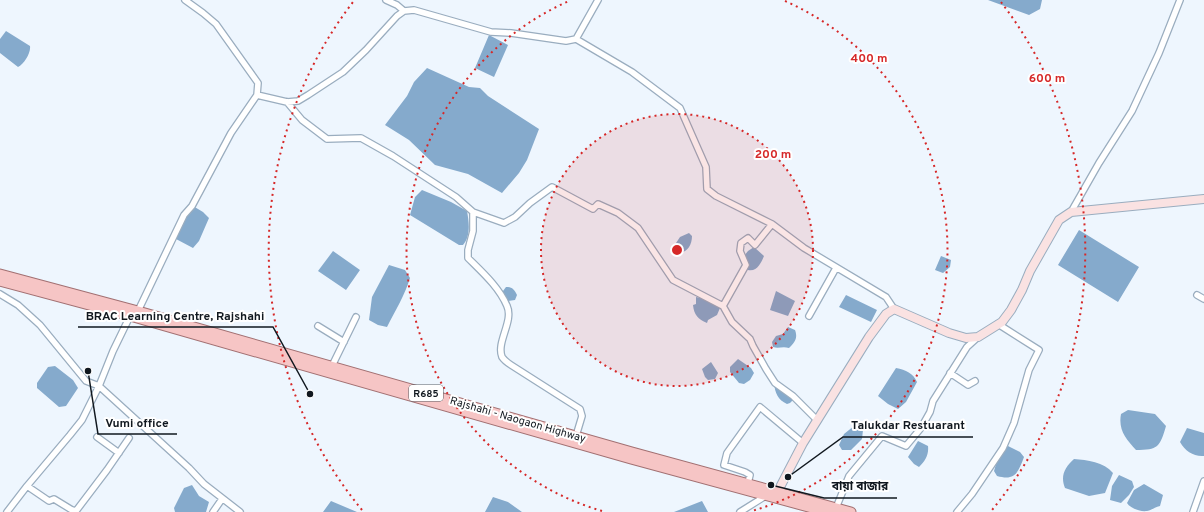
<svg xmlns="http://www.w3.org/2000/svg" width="1204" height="512" font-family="Overpass,'Noto Sans Bengali',sans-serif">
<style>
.water{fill:#85aacc}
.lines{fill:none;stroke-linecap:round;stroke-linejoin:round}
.street-casing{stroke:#9aadbf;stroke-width:8}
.secondary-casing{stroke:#9aadbf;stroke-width:10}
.primary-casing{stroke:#a27072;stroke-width:11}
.street{stroke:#fff;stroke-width:5.5}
.secondary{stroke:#fae2e2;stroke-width:8}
.primary{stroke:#f6c5c5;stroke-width:9}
.ring{fill:none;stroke:#d62828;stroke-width:2;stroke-dasharray:2 4}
.labels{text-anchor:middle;stroke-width:4;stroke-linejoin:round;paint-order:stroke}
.shield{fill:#fff;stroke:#585d62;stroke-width:1}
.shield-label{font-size:10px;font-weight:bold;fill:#11181f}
.street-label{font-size:11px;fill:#11181f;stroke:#fff}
.centre{fill:#d62828;stroke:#fff;stroke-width:2}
.ring-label{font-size:12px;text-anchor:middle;font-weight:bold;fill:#d62828;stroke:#fff;stroke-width:4;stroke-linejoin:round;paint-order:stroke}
.leader{fill:none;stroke:#11181f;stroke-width:1.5}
.callout-dot{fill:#11181f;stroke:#fff;stroke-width:1.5}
.callout-label{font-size:12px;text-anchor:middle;font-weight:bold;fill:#11181f;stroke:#fff;stroke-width:4;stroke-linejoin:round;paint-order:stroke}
</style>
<rect width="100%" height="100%" fill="#eef6fe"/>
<path class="water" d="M988,0H1042L1040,9L1029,15Z
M6,31L30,46C31,53 24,64 18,67L0,53V39Z
M489,35L508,45L494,77L475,68Z
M427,68L469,87L480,88L488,96L539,129L527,160L519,173L502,193L468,174L435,165L409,140L385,125L407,96L414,82Z
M422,190L451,202L467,211C469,222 471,236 463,245H459L410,215L415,197Z
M193,206L203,212L209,218L199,241L193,248L176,239L177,232Z
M1079,230L1139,267L1118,302L1058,265Z
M689,233L692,236C692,245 687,254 677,252L676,243L680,237Z
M754,247L764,256C761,263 757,272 748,270L744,256L748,251Z
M333,251L360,270L346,290L318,271Z
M941,256L951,260L950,267L943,273L935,270Z
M389,265L405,270L410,278C405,295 395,311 387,327L378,325L369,320L372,297Z
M506,287C512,287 514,289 517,295L515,300L507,301L503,295V291Z
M776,291L795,301L788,316L770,310Z
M846,295L877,310L871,322L839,307Z
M696,297L705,299L720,308L717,315L708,320L707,323C698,319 694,315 693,305L696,304Z
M788,327L795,330C798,338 795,342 789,348C782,346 779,349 773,347L772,342L776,336L783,334Z
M738,359L751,368L754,373L750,380L744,384L739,383L730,372V367Z
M711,362L718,373L715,379L708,380L705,377L702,369Z
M55,366L73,380L78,388L66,406L59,407L37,388V383L48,367Z
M896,368C906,370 913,373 917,382L906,402L898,409L888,404L878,396Z
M774,383L794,399L790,403L787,404C778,400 775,393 774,383Z
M1128,410L1155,414L1166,426C1160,447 1158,450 1136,450C1126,439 1118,430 1121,414Z
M854,426L863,430L862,439L851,450H842L839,445L844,434Z
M1187,428L1204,433V456C1194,457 1185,451 1180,442Z
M918,441L928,446C929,455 925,461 919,467L914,464L908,457Z
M1008,446L1020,452L1024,457C1018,473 1015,481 997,476L994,471L997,461Z
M1074,459C1087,460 1104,462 1113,473L1105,493L1089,496L1065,488C1060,476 1065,467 1074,459Z
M1119,475L1132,481L1134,487L1129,495L1121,503L1110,500L1112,486Z
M1144,484L1163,495L1160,506C1155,507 1152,510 1147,511C1140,512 1130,508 1127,503L1134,490Z
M192,485L199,496L209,502L206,512H175L174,508L184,488Z
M493,497L508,502L522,512H485Z
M331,501L357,512H323Z
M702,501L708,512H674Z"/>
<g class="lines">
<g class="street-casing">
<path id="street" d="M386,0L397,5L404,11
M576,39L598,0
M257,95L287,102L298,101L308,95L343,72L366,50L397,16L404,11L414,10L491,32L511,33L566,41L576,39L632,72L680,108L706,167L707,189L716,196L772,224L804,248L886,297L894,309
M287,102L302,120L327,139L361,138L393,156L456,197L473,212V231L468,250V258C482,272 499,287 507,306C514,321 496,342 502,357C504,360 508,363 511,365L580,409L582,416L576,436
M473,212L504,223L515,217L530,203L552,187L593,209L598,204L618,213L638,228L673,280L723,306L732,322L750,339L753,346L766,369L775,383L793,396L817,420
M1071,212L1099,163L1132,111L1159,53L1180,0
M0,294L18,305L40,325L86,381L99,386L189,468L204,484L240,512
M1197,295L1204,299
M723,306L746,265L740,251L741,243L748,238L755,245L772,224
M138,311L184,215L192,206L231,133L257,95L258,83L216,24L203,13L185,0
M809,316L836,268
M318,326L344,342
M332,366L356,317
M950,373L968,385L975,381
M97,437L119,453
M748,483L750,475L745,472L724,465L727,453L760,407L803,443
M27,486L49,501L54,499L72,510L76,511L107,470L129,438
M836,508L849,476L882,436L906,446L921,428L930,412L933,401L967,347L978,337
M7,512L27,486L70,435L82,420L99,386L113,351L130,316
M213,512L222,499
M740,512L767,495
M957,512L972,494L1003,448L1014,423L1029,370L1039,350L998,324
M1193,512L1204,481"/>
</g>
<g class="secondary-casing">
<path id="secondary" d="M778,491L803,443L869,337L886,314L894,309L949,333L966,338L978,337L1002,322L1011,310L1022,290L1030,271L1059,220L1071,212L1204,199"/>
</g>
<g class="primary-casing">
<path id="primary" d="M0,274L138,311L632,452L851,512
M0,281L130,316L631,459L827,512"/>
</g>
<use href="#street" class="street"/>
<use href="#secondary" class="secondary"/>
<use href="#primary" class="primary"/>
</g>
<circle cx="677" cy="250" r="136" fill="#d62828" fill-opacity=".12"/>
<g class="ring">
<circle cx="677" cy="250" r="136"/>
<path d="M602 511A272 272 0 0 1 569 1M785 1A272 272 0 0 1 752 511"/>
<path d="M362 510A408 408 0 0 1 353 2M1001 2A408 408 0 0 1 992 510"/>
</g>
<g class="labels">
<rect class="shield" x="409" y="385" width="34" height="16" rx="3"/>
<g class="shield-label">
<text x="426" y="397">R685</text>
</g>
<g class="street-label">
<text transform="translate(518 419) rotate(16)" y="4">Rajshahi - Naogaon Highway</text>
</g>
</g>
<circle cx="677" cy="250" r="6" class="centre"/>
<g class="ring-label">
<text x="869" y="62">400 m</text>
<text x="1047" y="82">600 m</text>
<text x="773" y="158">200 m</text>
</g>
<path class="leader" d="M310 394L273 327H78M88 371L98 434H177M788 477L843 437H973M771 485L824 498H897"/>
<g class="callout-dot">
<circle cx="310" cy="394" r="4"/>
<circle cx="88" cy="371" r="4"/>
<circle cx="788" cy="477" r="4"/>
<circle cx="771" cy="485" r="4"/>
</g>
<g class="callout-label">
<text x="175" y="320">BRAC Learning Centre, Rajshahi</text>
<text x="137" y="427">Vumi office</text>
<text x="908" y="429">Talukdar Restuarant</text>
<text x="860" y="490">বায়া বাজার</text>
</g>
</svg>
